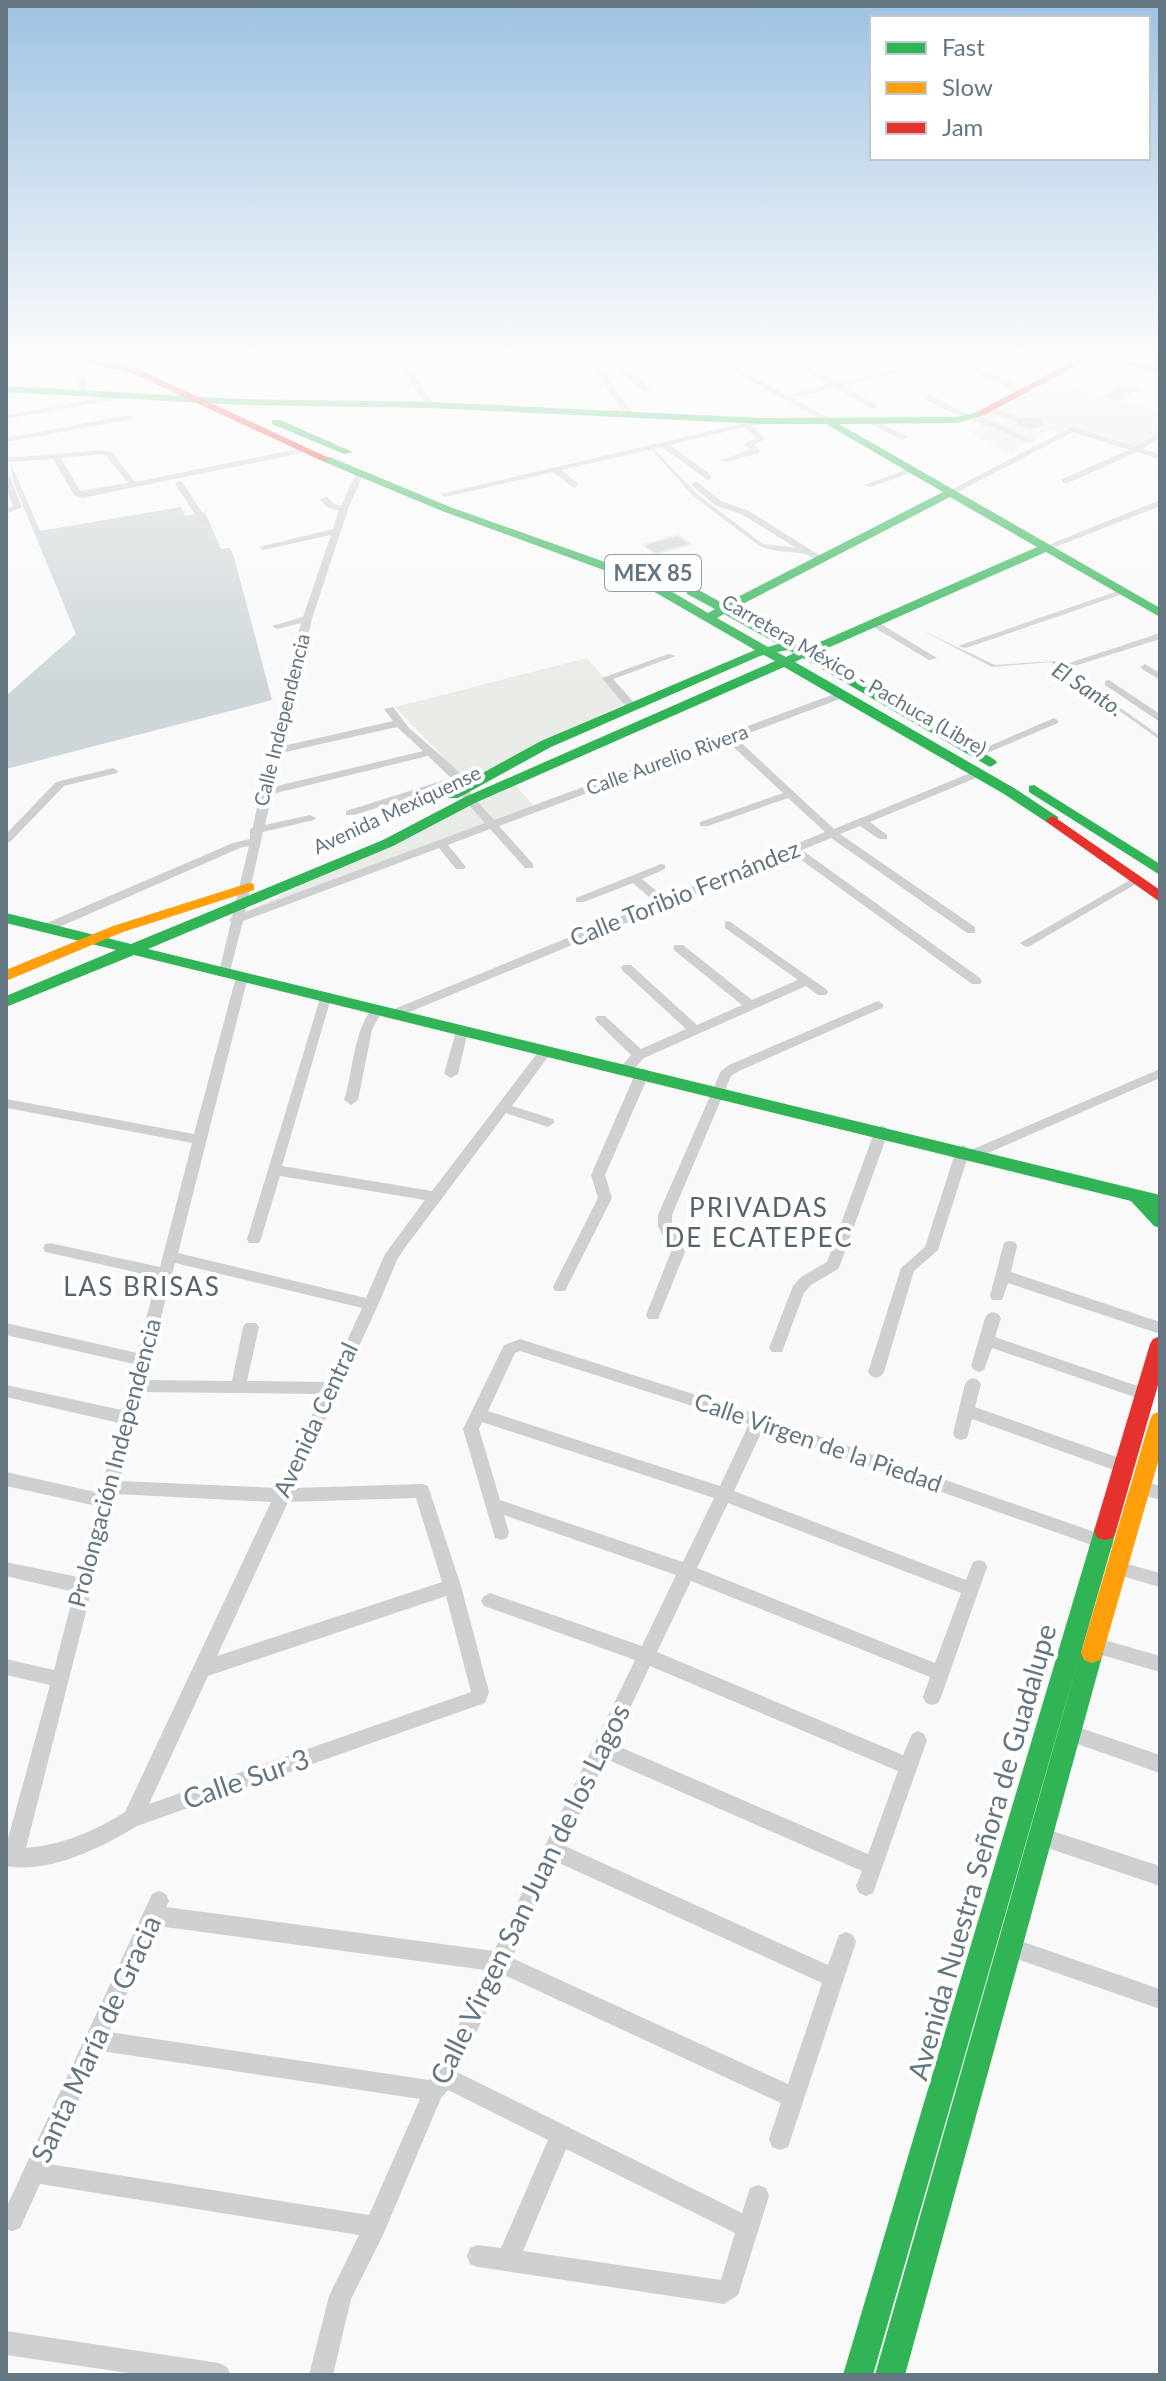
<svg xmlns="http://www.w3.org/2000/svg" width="1166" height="2381" font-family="Lato,sans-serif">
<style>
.green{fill:#e8ebe6}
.water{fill:#ced6d9}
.building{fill:#d0d2d3;stroke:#e8e8e8;stroke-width:2}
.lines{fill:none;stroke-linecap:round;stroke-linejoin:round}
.street{fill:#cecfd0;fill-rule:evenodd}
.fast{fill:#30b455;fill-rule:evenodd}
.slow{fill:#ff9f0a;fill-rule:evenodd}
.jam{fill:#e5322d;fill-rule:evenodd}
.labels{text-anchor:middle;stroke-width:8;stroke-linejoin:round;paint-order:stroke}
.far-street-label{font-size:20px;fill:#657683;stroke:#fff}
.shield{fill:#fff;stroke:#939fa8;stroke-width:2}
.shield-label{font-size:22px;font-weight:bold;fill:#657683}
.far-water-label{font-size:22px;font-style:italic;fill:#60757c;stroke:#fff}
.street-label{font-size:24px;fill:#657683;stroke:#fff}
.neighbourhood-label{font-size:26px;letter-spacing:2px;fill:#57646e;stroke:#fff}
.near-street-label{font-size:28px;fill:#657683;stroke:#fff}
</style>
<rect width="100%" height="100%" fill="#f9f9f9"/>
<path class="green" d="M1045,378L1160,412V433L1136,447L1071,427L1062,432L1053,429L1015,449L1019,451L1012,455L967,431L982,425L968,419Z
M587,658L626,703L543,741L467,782L395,707Z
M515,785L533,805L255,911L252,909Z"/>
<path class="water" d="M651,449H654L697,494L763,544L799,548L812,556C795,550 773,554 758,545L693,496Z
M10,461L40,531L181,507L185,516L205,512L221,549L230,548L234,557L272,700L6,769V696L76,634L13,481Z
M921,630L995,665L1055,661L1160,736V740L1051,662L992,667Z"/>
<path class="building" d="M1121,384L1140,390L1120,401L1102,396Z
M678,535L691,544L656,554L643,545Z"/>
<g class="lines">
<path class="street" d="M205,355H219L151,370L147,368Z
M391,355H399L435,405L434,407H428Z
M528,355H549L458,367L454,365Z
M574,355L586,357L611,355L652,390L645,392L605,358L591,361L602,368L633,414L626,416L596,372Z
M703,355H712L786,395L830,385L802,370L801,368L805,366L837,383L907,366L911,368L843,386L877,404V408H871L835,388L792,398L831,419V423H828Z
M938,355H948L933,363L926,361Z
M1002,355H1011L994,365L987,363Z
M1016,355H1027L1068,370L1061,372Z
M1137,355H1148L1124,363L1120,361Z
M962,363H968L1029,391L1022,393L962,367Z
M81,376L85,378L88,393L84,395L80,393L77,378Z
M126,393L130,395L129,397L6,419V415Z
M924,395H930L969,415L975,414L1035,441L1028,443L973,419L967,420L924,399Z
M988,406L1023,418L1027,417L1041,419L1045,425L1031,429L1018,425V422L985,410V406Z
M129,415L133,417L132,419L6,442V438Z
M762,419H765V423L752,426L765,439L754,445L760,451L759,453L725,462L721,460L750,450L744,444L756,438L745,427L670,445L711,475V479L708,480L662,447L561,470L577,483L578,485L574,488L553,472L445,497L441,494Z
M874,420L907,436L908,438L901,440L871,424V420Z
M1072,427L1135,446L1160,433V438L1143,449L1160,454V459L1137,452L1068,483H1062V479L1129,450L1073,432L952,495L945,493Z
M303,448H306V452L82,498L74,495L53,459L6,462V458L103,450L112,452L135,482ZM102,454L106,456L128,483L80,491L61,458Z
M908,469L915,471L871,487L864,485Z
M357,471L364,473L348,509L312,619L283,746L393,721L384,709L393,707L409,728L456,769L474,798L494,820L837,693H845V697L736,738L834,829L975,771H983V775L870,822L887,835V839H879L860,826L840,834L975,927V933H967L831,838L802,850L980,978L982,981L980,984H972L793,854L395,1018H387L385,1015L387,1012L655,902L633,883L584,902H576V898L661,864L665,865V869L642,879L665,898L825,832L788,798L708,826H700V822L783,793L727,741L499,826L533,864V868H525L490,829L448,845L466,867L464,869H456L439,848L243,921L229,975L225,976L219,972L231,922L229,920L232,917L249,846L240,848L50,931H42V925L233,843L250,839V830L253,827L260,792L271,753L269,751L272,748L301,623L277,629L272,626L303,617L331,535L263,550L259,547L333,529L339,510L328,508L320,499L327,497L334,504L341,506ZM397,727L423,751L273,787L281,753ZM428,756L451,778L346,811V815H354L454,784L466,802L485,823L245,912L263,832L314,820L316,818L310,815L265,825L272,794Z
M6,474L10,477L22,507L6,514V508L13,506L6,488Z
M179,481L182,482L209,523L208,525L201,523L175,484Z
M696,481L721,501L749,511L827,560L819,562L743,515L715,505L693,486L692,484Z
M1160,500V506L1050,549L1043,547Z
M1121,590L1129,592L966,648L958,646Z
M870,621H876L937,658L929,660L870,625Z
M1160,633V639L1068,668L1060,666Z
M668,654L676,656L613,679L636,705V709H628L602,678Z
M1145,664L1160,673V680L1142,669L1140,667Z
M1109,680L1160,714V722L1105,685V681Z
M1054,718L1059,721L1058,723L980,756H972L971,754Z
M113,768L118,771L117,773L64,786L10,842L6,843V834L56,782Z
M1137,876L1141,877V881L1030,946L1026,947L1020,943Z
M729,921L826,989L828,992L826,995H818L806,986L644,1058L631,1072H621L619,1069L631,1055L597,1022L595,1019L597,1016H605L641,1049L686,1029L623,971L621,968L623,965H631L697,1025L742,1005L675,951L673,948L675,945H683L752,1000L798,980L725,928V922Z
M242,973L248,977L178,1253L366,1298L385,1254L425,1200L280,1176L261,1239L259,1243H249L247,1239L321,995L325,994L331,998L282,1166L432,1191L542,1047L547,1046L553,1050L512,1106L553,1119L555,1122L548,1127L506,1113L404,1249L397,1260L378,1305L294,1488L422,1484L428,1486L461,1586L489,1692L485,1703L479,1705L137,1826C101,1848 49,1874 6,1866V1846L50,1685L6,1675V1659L54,1670L74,1592L6,1576V1562L78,1577L97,1506L6,1486V1472L100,1493L119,1423L6,1397V1385L122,1410L134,1364L6,1335V1323L137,1353L157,1277L50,1253L45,1252L43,1248L45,1244L50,1243L160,1267L192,1143L7,1108L6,1099L194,1134L236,977ZM175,1263L362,1308L328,1382L247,1381L259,1327L256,1323H246L243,1327L232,1381L145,1380ZM142,1392L322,1394L278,1488L120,1481ZM116,1494L271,1502L125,1812C95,1831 62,1845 26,1848ZM416,1498L442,1582L217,1656L288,1502ZM446,1596L471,1692L149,1804L208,1676Z
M878,1001L884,1005L882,1008L739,1071L731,1076L672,1215V1226L685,1252L658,1319H648L646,1315L671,1252L658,1226V1215L721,1071L729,1065Z
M376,1007L382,1011L372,1030L358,1100L351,1105L344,1100C354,1069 352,1036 372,1008Z
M462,1027L468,1031L458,1074L451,1078L444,1074L456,1031Z
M643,1068L650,1072L605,1175L612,1198L565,1291H555L553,1287L598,1198L591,1175L636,1072Z
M1160,1069V1078L981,1156H971L969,1153L971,1150Z
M882,1125L889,1130L840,1265L838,1269L811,1285L804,1293L782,1352H772L769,1348L793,1286L801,1277L827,1262L875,1130Z
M963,1145L970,1150L938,1250L914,1271L884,1372L881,1376L876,1378L871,1376L868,1372L901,1268L925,1247L956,1150Z
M1010,1241L1015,1242L1017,1246L1011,1272L1160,1322V1334L1008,1283L1002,1300H992L990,1296L1003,1246L1005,1242Z
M993,1312L998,1314L1001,1318L995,1337L1152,1391L1154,1395L1152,1399L1146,1401L992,1348L984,1370L979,1372L974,1370L971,1366L985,1318L988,1314Z
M520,1339L759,1415L1112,1538L1114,1543L1112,1548L1106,1550L763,1429L734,1491L966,1580L973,1562L979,1560L985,1562L987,1567L941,1697L938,1703L932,1705L926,1703L923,1697L930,1677L691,1581L657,1652L903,1755L912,1734L918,1731L924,1734L927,1740L873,1893L866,1896L859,1893L856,1886L862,1871L606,1759L565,1846L828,1965L839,1935L846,1932L853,1935L856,1942L788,2147L780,2150L772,2147L769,2139L781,2103L504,1975L457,2072L742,2213L750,2188L758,2185L766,2188L769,2196L738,2295L724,2304L478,2267L470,2264L467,2256L470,2248L478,2245L501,2248L548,2140L448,2090L441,2098L383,2235L351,2299L333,2375H309L329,2296L359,2235L40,2184L20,2228L12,2231L6,2229V2208L152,1894L159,1891L166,1894L169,1901L166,1907L494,1951L635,1660L484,1606L481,1601L484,1596L490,1593L642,1646L676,1575L504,1515L509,1533L507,1538L501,1540L495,1538L463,1429L504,1345ZM520,1351L749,1424L720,1486L488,1411L515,1353ZM482,1422L714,1498L683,1562L500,1500L479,1429ZM728,1503L961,1593L935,1663L697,1568ZM650,1666L898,1771L868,1854L613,1744ZM557,1862L822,1983L788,2084L512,1958ZM158,1926L485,1970L437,2070L429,2080L109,2032ZM101,2051L420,2099L369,2215L49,2164ZM566,2149L735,2233L721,2280L523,2251Z
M973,1378L978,1380L981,1384L975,1407L1131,1462L1133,1467L1131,1472L1125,1474L972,1419L967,1438L961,1440L955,1438L953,1433L965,1384L968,1380Z
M1140,1480L1160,1486V1500L1134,1492L1132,1487L1134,1482Z
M1117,1561L1160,1573V1587L1111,1573L1109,1568L1111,1563Z
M1094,1637L1160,1656V1672L1088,1651L1085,1645L1088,1639Z
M1069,1724L1160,1755V1773L1063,1739L1060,1733L1063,1727Z
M1040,1827L1160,1866V1886L1033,1843L1030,1836L1033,1829Z
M1009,1937L1160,1989V2009L1002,1954L999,1947L1002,1940Z
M6,2331L219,2363L227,2367L231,2375H142L6,2355Z"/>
<path class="fast" d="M1096,355H1111L1160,368V374Z
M6,386L240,399L431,402L762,418L956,417L984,411V415L957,423L839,424L1160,608V617L1046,552L814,654L909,706L995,760L997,763L990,767L803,658L795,662L1014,788L1058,817V823H1048L1004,794L784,667L475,803L393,846L148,949L1160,1195V1228L1154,1226L1131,1201L134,955L6,1007V996L116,950L6,923V913L131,944L383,840L465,797L775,661L764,655L760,656L551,747L458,798H448V792L541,741L755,650L639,583L442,511L322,461V457H330L450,507L647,577L708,613L715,609L687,594V588H695L724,604L943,492L826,424H762L431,408L240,405L6,392ZM950,497L1037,547L804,649L733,609ZM724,614L778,644L768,647L717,618ZM788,650L794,653L786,657L777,652Z
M272,420H280L353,452L344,454L272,424Z
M1034,785L1160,864V875L1029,792V786Z
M1105,1522L1113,1524L1116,1531L1081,1653L1084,1646L1092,1643L1100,1646L1103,1653L905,2375H875L1080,1654L873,2375H843L1094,1531L1097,1524Z"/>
<path class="slow" d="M249,883L254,884V890L123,932L6,981V970L113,926Z
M1160,1412V1455L1103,1653L1100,1660L1092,1663L1084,1660L1081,1653L1150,1420L1153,1414Z"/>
<path class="jam" d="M54,355H71L138,369L331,459L322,461L132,373Z
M1085,355H1097L984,415L975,413Z
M1053,816L1160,890V902L1048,823L1046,820Z
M1160,1336V1378L1116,1531L1113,1538L1105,1540L1097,1538L1094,1531L1150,1344L1153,1339Z"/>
</g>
<linearGradient id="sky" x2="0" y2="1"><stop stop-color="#9dc2e2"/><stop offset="0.52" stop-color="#fcfcfc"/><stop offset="1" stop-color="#fcfcfc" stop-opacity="0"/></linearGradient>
<rect width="1166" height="688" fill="url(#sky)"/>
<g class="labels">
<g class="far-street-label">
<text transform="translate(854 675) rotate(30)" y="7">Carretera México - Pachuca (Libre)</text>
<text transform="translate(282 720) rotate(-76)" y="7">Calle Independencia</text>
<text transform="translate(667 760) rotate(-20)" y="7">Calle Aurelio Rivera</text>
<text transform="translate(397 810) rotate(-25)" y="7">Avenida Mexiquense</text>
</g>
<rect class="shield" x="605" y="555" width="96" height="36" rx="6"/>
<g class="shield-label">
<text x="653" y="581">MEX 85</text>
</g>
<g class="far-water-label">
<text transform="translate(1088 689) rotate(33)" y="8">El Santo.</text>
</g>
<g class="street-label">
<text transform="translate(685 894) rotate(-22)" y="8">Calle Toribio Fernández</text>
<text transform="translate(316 1420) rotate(-65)" y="8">Avenida Central</text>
<text transform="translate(818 1443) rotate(19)" y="8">Calle Virgen de la Piedad</text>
<text transform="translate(115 1463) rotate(-75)" y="8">Prolongación Independencia</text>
</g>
<g class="neighbourhood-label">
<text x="759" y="1217">PRIVADAS<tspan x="759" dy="30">DE ECATEPEC</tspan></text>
<text x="142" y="1296">LAS BRISAS</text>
</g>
<g class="near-street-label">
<text transform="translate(246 1779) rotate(-19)" y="10">Calle Sur 3</text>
<text transform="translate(982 1852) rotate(-74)" y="10">Avenida Nuestra Señora de Guadalupe</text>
<text transform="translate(530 1894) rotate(-64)" y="10">Calle Virgen San Juan de los Lagos</text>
<text transform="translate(96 2039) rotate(-65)" y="10">Santa María de Gracia</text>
</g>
</g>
<rect width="1166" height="2381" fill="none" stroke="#657683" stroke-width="16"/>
<rect x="870" y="16" width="280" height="144" fill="#ffffff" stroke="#c1c8cd" stroke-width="2"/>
<rect x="886" y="42" width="40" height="12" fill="#30b455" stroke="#c1c8cd" stroke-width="2"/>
<text x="942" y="56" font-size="24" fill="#657683">Fast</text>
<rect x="886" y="82" width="40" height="12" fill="#ff9f0a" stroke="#c1c8cd" stroke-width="2"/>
<text x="942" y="96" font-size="24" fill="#657683">Slow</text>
<rect x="886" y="122" width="40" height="12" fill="#e5322d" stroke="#c1c8cd" stroke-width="2"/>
<text x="942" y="136" font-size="24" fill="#657683">Jam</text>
</svg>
